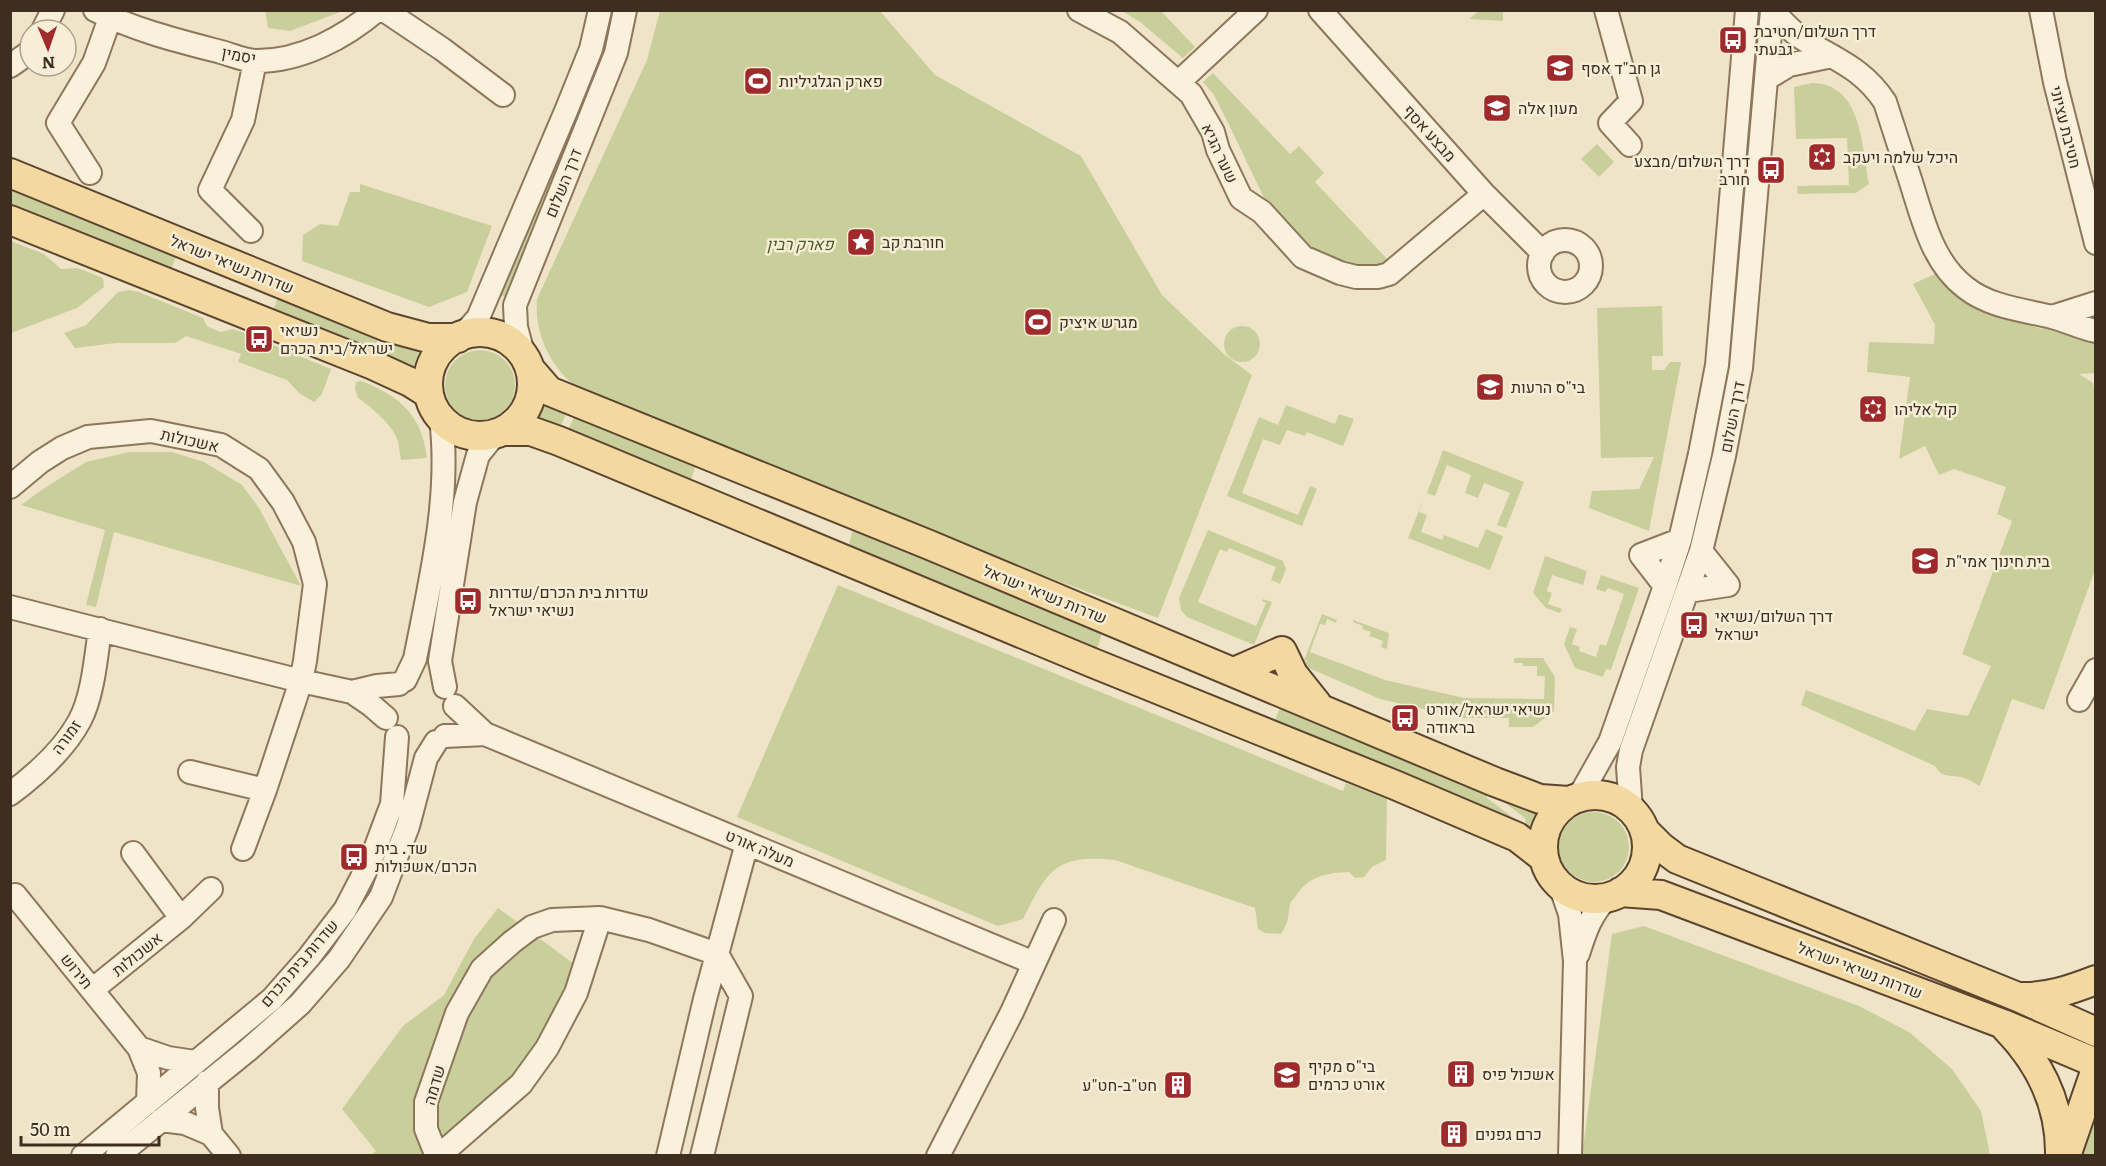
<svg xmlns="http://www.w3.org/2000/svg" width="2106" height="1166" font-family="Literata,Heebo,serif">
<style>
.green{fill:#c9cf9b}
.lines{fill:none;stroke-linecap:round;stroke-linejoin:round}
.minor-casing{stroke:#8d765c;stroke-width:26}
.major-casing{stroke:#5b4430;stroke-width:32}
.minor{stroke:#faf1dc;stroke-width:22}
.major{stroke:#f3d9a0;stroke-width:28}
.labels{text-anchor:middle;stroke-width:5;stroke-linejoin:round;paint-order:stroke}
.poi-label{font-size:16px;fill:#3d2e20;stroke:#f7eed8;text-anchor:start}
.street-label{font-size:16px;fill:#3d2e20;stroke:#f7eed8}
.park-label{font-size:16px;font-style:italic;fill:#4d5a26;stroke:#f7eed8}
</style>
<rect width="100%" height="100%" fill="#f0e4c8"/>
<path class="green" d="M265,11V10L343,11L290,31L268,28Z
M608,11H617L608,49L507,298L498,294Z
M660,11H880L935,75L1081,156L1162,295L1225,355L1252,375L1158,618L1058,581L576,387C550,366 534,333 537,299L647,60Z
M1122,11H1161L1195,47L1183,58L1140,22Z
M1479,11H1503V21L1469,19Z
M1213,73L1290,154L1299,146L1324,173L1315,182L1388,260L1377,266L1357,268L1309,248L1268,206L1229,125L1214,95L1203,82Z
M1812,83C1862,83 1862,147 1869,184L1856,193L1798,194L1797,186L1849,185L1847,138L1796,139L1794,87Z
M1597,144L1614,162L1599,177L1581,159Z
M360,184L492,226L467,292L429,307L302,261L303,235L320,224L338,226L350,192H360Z
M10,185L177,255L170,272L11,210Z
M11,241L44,254L61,269L78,268L103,278L104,287L77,308L11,333Z
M1937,273L1952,291L1983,310L2041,329L2058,324L2095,343V373L2079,374L2093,383L2095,396V570L2044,710L2012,699L1980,786C1974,783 1967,778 1961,777C1949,775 1942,778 1935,766L1801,705L1806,690L1915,731L1927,709L1968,716L1991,666L1962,654L2012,521L1997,514L2006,487L1954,469L1939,475L1925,446L1899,459L1910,377L1867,372L1869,342L1934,344L1935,325L1913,284Z
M129,290L139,292L203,318L207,326L220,332L233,329L253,336L251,344L268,351L271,344L331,369L322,394L314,402L299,393L287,380L238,362L241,354L186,336L175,343H116L75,348L64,333L86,325L118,292Z
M278,297L380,334L372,353L272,314Z
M1662,306L1663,356H1652V370H1664L1670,362H1681L1649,531L1589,508L1592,491L1639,489L1654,457L1601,458L1597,308Z
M1224 344a18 18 0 1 1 36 0a18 18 0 1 1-36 0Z
M388,338L420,350L412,370L381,357Z
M445 385a35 35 0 1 1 70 0a35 35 0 1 1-70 0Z
M361,381C400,396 422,415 427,458L401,460C400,454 399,447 398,441C393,425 371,407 358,398L355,389L356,382Z
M543,404L567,412L559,429L536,421Z
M1286,405L1335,424L1339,414L1354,419L1343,446L1307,432L1305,436L1287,430L1280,445L1263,439L1242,493L1298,515L1310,486L1317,489L1302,526L1227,496L1259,417L1278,425Z
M575,415L696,464L690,483L567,432Z
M1443,450L1524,482L1506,528L1497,525L1510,493L1484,483L1478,498L1465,493L1471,475L1447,465L1435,496L1427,493Z
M129,452H172L204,462L242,485L259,508L301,586L114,532L96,607L86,605L105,530L21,505L43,489L86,462Z
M1423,500L1419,512L1427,515L1421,532L1442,540L1444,535L1478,548L1486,529L1503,536L1490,570L1408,538Z
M853,529L1102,633L1096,653L848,548Z
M1208,530L1283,561L1286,569L1280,584L1271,580L1276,567L1229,548L1227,552L1220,549L1198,602L1256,626L1266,603L1262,601L1263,599L1272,602L1254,645L1187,617L1181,610L1179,598Z
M1545,556L1587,571L1583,585L1552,575L1547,591L1552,593L1548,604L1562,609L1560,613L1546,608L1533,593Z
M1601,575L1639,588L1611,670L1606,669L1603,677L1575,668L1564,644L1570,627L1577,629L1572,644L1580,647L1579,651L1596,657L1600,644L1606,646L1624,594L1608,588L1605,592L1596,589Z
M838,585L1343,791L1346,783L1387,799L1386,860L1372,867L1364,877L1355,878L1349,872C1327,873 1308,876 1296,896C1294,898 1291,901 1290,904C1288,915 1289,922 1281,934L1265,933L1258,929L1255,908L1115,860C1055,854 1048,870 1023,919L998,926L737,817Z
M1322,614L1337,620L1336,623L1327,619L1325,625L1320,624L1310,652L1385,680L1464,698L1544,699L1545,676H1537V666H1523V663H1514V658H1543L1555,677L1554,711L1533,727H1509V718H1463L1380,699L1304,666L1307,661L1304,660Z
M1353,620L1389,633L1387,649L1381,647L1383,641L1369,636L1371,632L1362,629L1363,626L1353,622Z
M1281,705L1487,790V798L1519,822V825L1274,723Z
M1497,797L1538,809L1533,818L1532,833L1527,830L1525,818Z
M1559 847a35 35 0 1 1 70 0a35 35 0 1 1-70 0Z
M498,908L592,977L524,1092L448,1155H371L376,1151L342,1109L403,1026L444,995L474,939Z
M1644,926L1859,1006L1909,1032L1952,1069L1981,1111L1990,1155H1582L1612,934Z
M2095,1103V1155H2079Z"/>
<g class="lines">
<g class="minor-casing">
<path id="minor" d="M95,10C134,30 179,41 221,52C232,55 245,61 257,61C301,61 344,38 377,10
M384,10L442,49L503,95
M1079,10L1120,32L1191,94L1213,132L1218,150L1241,198L1262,212L1303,257L1340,273L1356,277H1378L1389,274L1484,194
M1320,10L1484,194L1543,253
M1606,10L1631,101L1610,123L1630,145
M2041,10L2055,82L2096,243
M1772,11C1780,18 1787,27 1796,34C1830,59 1860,64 1885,102C1893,127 1901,151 1909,176C1922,215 1931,262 1966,288C1990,307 2024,310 2052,317C2067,321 2081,328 2096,331
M43,30L53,10
M10,66L30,52
M1766,79L1789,65L1832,56
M1179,82L1256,10
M90,173L58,123L94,63L110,18
M251,231L210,190L243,120L255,61
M1539 266a26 26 0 1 1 52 0a26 26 0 1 1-52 0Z
M2052,317L2096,303
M462,336L478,318L566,111L591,49L600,10
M524,357L516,327L515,305L616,53L625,10
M10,487L40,462L62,448L88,437L151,431L221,445L259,469L283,502L304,542L315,584L305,661L301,681L265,790L243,849
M1665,586L1641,555L1680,540
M1688,591L1728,585L1701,551
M10,607L301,681L352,692L371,705L386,718
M405,680L415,659C430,582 451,497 441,419
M445,687L440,661L465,502L478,455L495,434
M352,692L377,686L399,684
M2079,700L2096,670
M455,706L485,734L1034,963
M445,736L485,734
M190,772L265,790
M10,794C37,774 64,750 80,720C93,695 96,657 100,629
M1579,797L1610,742L1665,586L1680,540L1700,454L1717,365L1747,10
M1631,810L1628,767L1631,750L1701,551L1724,456L1741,368L1772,10
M133,853L181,918
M1560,885L1570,914L1575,961L1570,1156
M15,895L139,1048L149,1073L148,1101
M600,918L576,993L547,1048L521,1084L441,1154H436L426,1129V1102L457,1013L482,969L512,942L532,927L552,920L600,918L649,930L717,954L741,996L702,1156
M1578,954C1585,932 1591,913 1608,897
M92,990L181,918L211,889
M139,1048L168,1058L195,1062
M207,1082V1108L211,1134
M161,1120L185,1123L211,1134L229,1156
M83,1156L272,999L309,957L345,910L371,860L392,804L397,737
M117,1156L248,1050L300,1004L339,959L381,897L408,826L426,758L436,742
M668,1156L705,999L747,843
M938,1156L1012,1012L1054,920"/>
</g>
<g class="major-casing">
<path id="major" d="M10,173L387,327L428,338H458
M10,220L373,365L410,382L429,394
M428 384a52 52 0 1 1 104 0a52 52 0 1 1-104 0Z
M530,369L549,391L927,544L1495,782L1540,799L1569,801
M502,431H531L559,441L1093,663L1395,785L1517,837L1544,858
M1234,672L1282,651L1293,674L1317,704
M1543 847a52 52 0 1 1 104 0a52 52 0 1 1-104 0Z
M1644,830L1661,847L1677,859L2018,997L2096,1032
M1620,892L1661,895L2003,1024L2096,1063
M2020,997C2047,998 2070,990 2096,980
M2006,1028C2041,1064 2061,1105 2060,1156
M2066,1156L2096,1069"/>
</g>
<use href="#minor" class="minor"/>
<use href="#major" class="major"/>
</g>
<defs>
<g id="bus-square" transform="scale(1.5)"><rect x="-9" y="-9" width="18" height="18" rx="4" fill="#9e2a2b" stroke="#f7eed8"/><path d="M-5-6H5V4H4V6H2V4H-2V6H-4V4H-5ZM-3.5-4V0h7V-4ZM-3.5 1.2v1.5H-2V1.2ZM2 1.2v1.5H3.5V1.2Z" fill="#fff"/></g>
<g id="school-square" transform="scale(1.5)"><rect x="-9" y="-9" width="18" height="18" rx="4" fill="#9e2a2b" stroke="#f7eed8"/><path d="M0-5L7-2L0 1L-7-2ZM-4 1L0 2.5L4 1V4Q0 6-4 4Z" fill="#fff"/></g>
<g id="stadium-square" transform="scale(1.5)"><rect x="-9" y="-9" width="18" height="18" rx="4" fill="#9e2a2b" stroke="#f7eed8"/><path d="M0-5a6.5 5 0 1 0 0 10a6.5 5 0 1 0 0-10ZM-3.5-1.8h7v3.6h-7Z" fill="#fff"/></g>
<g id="synagogue-square" transform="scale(1.5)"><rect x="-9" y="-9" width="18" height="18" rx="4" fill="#9e2a2b" stroke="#f7eed8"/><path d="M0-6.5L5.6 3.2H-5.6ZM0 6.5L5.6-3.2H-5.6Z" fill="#fff"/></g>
<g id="sight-square" transform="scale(1.5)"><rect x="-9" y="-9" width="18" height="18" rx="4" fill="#9e2a2b" stroke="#f7eed8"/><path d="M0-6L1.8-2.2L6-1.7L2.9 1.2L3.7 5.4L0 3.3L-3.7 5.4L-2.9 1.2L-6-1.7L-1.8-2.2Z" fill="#fff"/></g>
<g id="building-square" transform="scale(1.5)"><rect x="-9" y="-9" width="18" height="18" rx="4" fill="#9e2a2b" stroke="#f7eed8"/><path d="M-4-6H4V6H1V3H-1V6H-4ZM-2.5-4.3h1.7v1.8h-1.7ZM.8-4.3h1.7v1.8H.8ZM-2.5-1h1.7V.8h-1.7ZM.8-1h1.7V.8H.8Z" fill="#fff"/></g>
</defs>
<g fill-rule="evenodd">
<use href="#bus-square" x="1733" y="40"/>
<use href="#school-square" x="1560" y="68"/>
<use href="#stadium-square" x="758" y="81"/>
<use href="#school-square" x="1497" y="108"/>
<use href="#synagogue-square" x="1822" y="157"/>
<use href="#bus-square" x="1771" y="170"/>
<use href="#sight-square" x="861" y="242"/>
<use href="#stadium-square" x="1038" y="322"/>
<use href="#bus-square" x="259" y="339"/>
<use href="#school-square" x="1490" y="387"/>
<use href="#synagogue-square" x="1873" y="409"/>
<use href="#school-square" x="1925" y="561"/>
<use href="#bus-square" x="468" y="601"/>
<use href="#bus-square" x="1694" y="625"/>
<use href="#bus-square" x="1405" y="718"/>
<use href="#bus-square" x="354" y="857"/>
<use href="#building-square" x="1461" y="1074"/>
<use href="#school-square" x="1287" y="1075"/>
<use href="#building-square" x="1178" y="1085"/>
<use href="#building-square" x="1454" y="1134"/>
</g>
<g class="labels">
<g class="poi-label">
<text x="1754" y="37">דרך השלום/חטיבת<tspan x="1754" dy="18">גבעתי</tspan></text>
<text x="1581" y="74">גן חב"ד אסף</text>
<text x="779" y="87">פארק הגלגיליות</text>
<text x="1518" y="114">מעון אלה</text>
<text x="1843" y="163">היכל שלמה ויעקב</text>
<text x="1750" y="167" text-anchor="end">דרך השלום/מבצע<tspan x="1750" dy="18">חורב</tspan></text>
<text x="882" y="248">חורבת קב</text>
<text x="1059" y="328">מגרש איציק</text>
<text x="280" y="336">נשיאי<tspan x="280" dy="18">ישראל/בית הכרם</tspan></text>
<text x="1511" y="393">בי"ס הרעות</text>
<text x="1894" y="415">קול אליהו</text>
<text x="1946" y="567">בית חינוך אמי"ת</text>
<text x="489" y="598">שדרות בית הכרם/שדרות<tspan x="489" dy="18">נשיאי ישראל</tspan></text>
<text x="1715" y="622">דרך השלום/נשיאי<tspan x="1715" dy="18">ישראל</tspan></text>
<text x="1426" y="715">נשיאי ישראל/אורט<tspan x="1426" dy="18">בראודה</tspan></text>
<text x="375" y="854">שד. בית<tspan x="375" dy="18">הכרם/אשכולות</tspan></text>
<text x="1308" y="1072">בי"ס מקיף<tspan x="1308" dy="18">אורט כרמים</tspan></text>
<text x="1482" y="1080">אשכול פיס</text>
<text x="1157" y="1091" text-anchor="end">חט"ב-חט"ע</text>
<text x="1475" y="1140">כרם גפנים</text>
</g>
<g class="street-label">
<text transform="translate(239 55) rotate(11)" y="6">יסמין</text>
<text transform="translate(2066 127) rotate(76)" y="6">חטיבת עציוני</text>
<text transform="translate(1430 133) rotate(48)" y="6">מבצע אסף</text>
<text transform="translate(1220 153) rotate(65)" y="6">שער הגיא</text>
<text transform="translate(563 183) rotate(-68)" y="6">דרך השלום</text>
<text transform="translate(232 264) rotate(22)" y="6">שדרות נשיאי ישראל</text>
<text transform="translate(1732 417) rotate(-79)" y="6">דרך השלום</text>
<text transform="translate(190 440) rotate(13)" y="6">אשכולות</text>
<text transform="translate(1045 594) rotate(22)" y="6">שדרות נשיאי ישראל</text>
<text transform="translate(66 737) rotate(-54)" y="6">זמורה</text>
<text transform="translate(760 848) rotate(23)" y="6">מעלה אורט</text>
<text transform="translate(137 954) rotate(-39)" y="6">אשכולות</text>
<text transform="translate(299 963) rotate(-49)" y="6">שדרות בית הכרם</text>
<text transform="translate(1860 970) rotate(21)" y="6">שדרות נשיאי ישראל</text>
<text transform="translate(77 971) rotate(51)" y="6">תירוש</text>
<text transform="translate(434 1085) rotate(-74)" y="6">שדמה</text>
</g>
<g class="park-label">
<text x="800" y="250">פארק רבין</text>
</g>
</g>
<rect width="2106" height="1166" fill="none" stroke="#3d2e20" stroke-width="24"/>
<g transform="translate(48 48) rotate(178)"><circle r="28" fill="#f7eed8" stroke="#ada18e" stroke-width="1.5"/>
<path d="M0-4.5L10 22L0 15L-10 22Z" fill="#9e2a2b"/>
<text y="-9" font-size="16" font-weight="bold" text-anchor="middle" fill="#3d2e20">N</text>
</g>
<path d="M21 1136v9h138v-9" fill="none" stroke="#3d2e20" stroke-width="3"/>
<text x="30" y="1136" font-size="18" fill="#3d2e20" stroke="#f7eed8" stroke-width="4.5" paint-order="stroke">50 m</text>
</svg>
